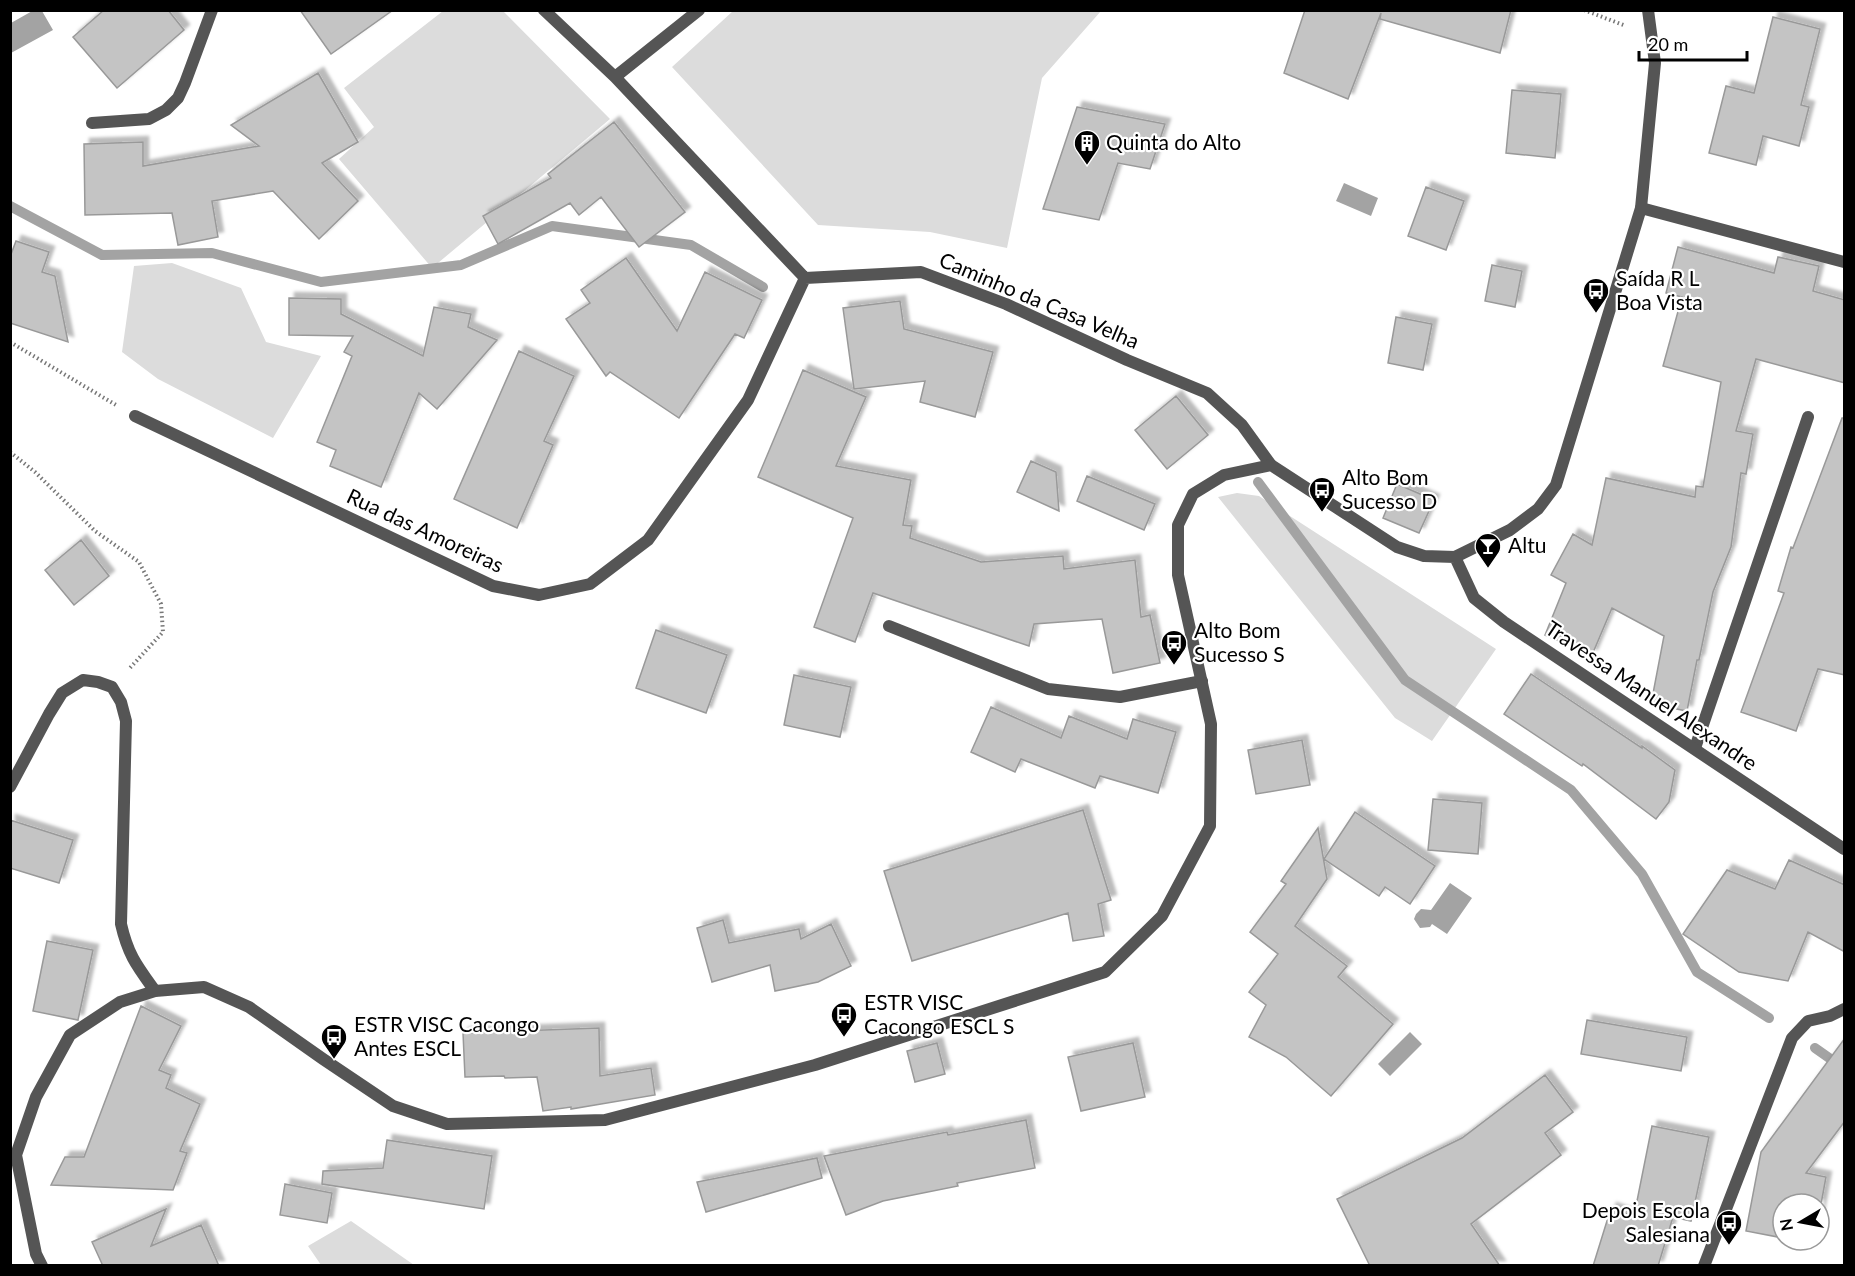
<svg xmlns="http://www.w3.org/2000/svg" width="1855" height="1276" font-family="Lato,sans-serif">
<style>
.green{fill:#dcdcdc}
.water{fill:#a3a3a3}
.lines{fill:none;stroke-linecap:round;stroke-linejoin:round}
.stream{stroke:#a3a3a3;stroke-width:10}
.building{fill:#c4c4c4;stroke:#999;stroke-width:1.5;filter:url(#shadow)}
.path{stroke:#777;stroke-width:4;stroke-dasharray:1.5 3;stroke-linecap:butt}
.service{stroke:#555;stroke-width:12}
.minor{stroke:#555;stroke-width:12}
.tertiary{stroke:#555;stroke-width:12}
.labels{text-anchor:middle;stroke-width:4.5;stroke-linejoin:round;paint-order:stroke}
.poi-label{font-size:21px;fill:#000;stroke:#fff;text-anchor:start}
.street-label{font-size:21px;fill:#000;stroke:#fff}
</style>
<defs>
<filter id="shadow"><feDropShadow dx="5.5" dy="-5.5" stdDeviation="1.5" flood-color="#0004"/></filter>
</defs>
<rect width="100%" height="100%" fill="#fff"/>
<path class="green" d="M443,11H503L610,119L432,268L339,159L374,127L344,88Z
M733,11V10L1101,11L1042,78L1007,248L930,232L818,225L672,67Z
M172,263L241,288L266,342L321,356L273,438L158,379L122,352L134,266Z
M1237,493L1259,496L1496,649L1432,741L1395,718L1218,497Z
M351,1221L414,1265H321L308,1246Z"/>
<path class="water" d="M34,10L42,11L53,30L11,53V23Z
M1344,183L1378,198L1371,216L1336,201Z
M1450,883L1472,898L1447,934L1432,924L1430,927L1420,928L1414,919L1416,914L1421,909L1431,910Z
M1410,1032L1422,1044L1390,1076L1378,1064Z"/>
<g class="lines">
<path class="stream" d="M10,206L102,255L212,253L321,282L461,265L552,226L691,245L763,287
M1258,482L1405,680L1571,790L1642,874L1697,972L1769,1018
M1815,1048L1842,1067"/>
</g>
<path class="building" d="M104,10H168L184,30L117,88L73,37Z
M300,10H393L331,54Z
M1305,10H1511L1500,53L1380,19L1381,13L1348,99L1284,73Z
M1773,17L1820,29L1801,105L1809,107L1799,146L1763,136L1756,165L1709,153L1726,86L1754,93Z
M318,73L358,142L322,163L358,201L319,239L273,191L212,201L218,237L178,245L172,213L85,215L84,144L143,142V166L259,146L231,125Z
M1512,90L1561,94L1555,158L1506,153Z
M1077,107L1165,124L1150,169L1118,163L1099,220L1043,209Z
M614,122L685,212L639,247L601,197L579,215L570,203L498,244L483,216L551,178L548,174Z
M1426,187L1464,201L1446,250L1408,236Z
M16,241L49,252L42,272L55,276L68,342L10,323V257Z
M1678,247L1774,273L1778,257L1819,266L1813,291L1845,300V383L1756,359L1736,431L1753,434L1746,474L1741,473L1731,547L1713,592L1699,660H1697L1687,711L1651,704L1664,636L1612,608L1592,655L1545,635L1566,583L1551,575L1573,534L1592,545L1606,478L1695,497L1696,486L1703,487L1721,382L1663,366L1682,297L1666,293Z
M626,258L677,331L705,272L762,300L744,338L735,334L679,418L610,372L606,376L566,319L590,303L581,290Z
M1492,265L1522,271L1515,307L1485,301Z
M289,298L341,299V314L423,356L434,307L471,314L468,327L497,340L437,409L419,393L381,487L330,466L336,450L317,442L352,356L344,352L353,336L289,335Z
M900,301L904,329L993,352L975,417L920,402L925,381L854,389L843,308Z
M1396,317L1432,324L1423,370L1388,363Z
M519,351L574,376L544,441L553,445L517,528L454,499Z
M803,370L866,397L836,466L911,480L903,525L912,526L910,538L981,562L1063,556L1064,569L1135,560L1141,617L1150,615L1160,663L1113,673L1102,619L1034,624L1029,646L873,593L855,642L814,627L853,518L758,477Z
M1176,396L1208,435L1167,469L1135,430Z
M1842,418H1845V675L1818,669L1796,731L1741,712L1784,593L1778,591L1791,547L1793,548Z
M1031,461L1056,472L1059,511L1017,492Z
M1087,476L1155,504L1144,530L1077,501Z
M1397,484L1434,500L1419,533L1383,518Z
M81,540L109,576L74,605L45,570Z
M656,630L727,655L706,713L636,688Z
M1531,674L1642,748V746L1675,770L1669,802L1656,819L1583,764L1582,766L1504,714Z
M794,675L851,687L840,737L784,725Z
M991,707L1061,738L1069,716L1127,739L1133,719L1176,732L1158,793L1100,776L1095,788L1021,759L1015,772L971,752Z
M1302,740L1310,785L1256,794L1248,750Z
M1433,799L1482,803L1478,854L1428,850Z
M1083,810L1111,900L1098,904L1104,936L1073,941L1068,913L912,961L884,871Z
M1355,812L1435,866L1410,904L1385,887L1379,896L1324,859Z
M10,820L73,840L59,883L10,868Z
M1318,828L1327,879L1295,926L1347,966L1338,977L1393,1024L1331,1096L1286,1057L1249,1037L1266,1005L1249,992L1278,954L1250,932L1286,884L1281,881Z
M1789,860L1845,885V952L1808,932L1788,981L1739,972L1683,934L1727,870L1775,889Z
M723,920L729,943L799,929L801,939L831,924L851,966L818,982L775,991L770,965L712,982L697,928Z
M47,941L93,950L78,1020L33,1011Z
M141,1006L181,1026L159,1070L171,1075L166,1088L200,1104L180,1151L187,1153L173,1190L51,1185L65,1157H84Z
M1587,1020L1687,1037L1681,1071L1581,1054Z
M599,1028L600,1076L651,1068L655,1095L571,1109V1107L543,1111L537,1077L505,1078L504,1076L465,1077L463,1033Z
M1845,1038V1121L1806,1173L1826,1177L1819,1215V1204H1783V1238L1746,1231L1761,1152Z
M937,1043L945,1074L915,1082L907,1051Z
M1133,1043L1145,1097L1081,1111L1068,1057Z
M1545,1075L1573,1112L1545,1133L1561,1155L1471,1224L1500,1266H1370L1337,1199L1462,1138Z
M1026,1120L1035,1168L957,1183L958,1186L883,1201L846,1215L824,1156L947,1132L948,1135Z
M1652,1126L1709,1137L1691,1221L1673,1217L1658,1266H1593L1611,1208L1634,1216Z
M387,1140L492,1156L484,1209L322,1184L323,1171L383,1168Z
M817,1158L822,1178L706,1212L697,1182Z
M285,1184L332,1193L327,1223L280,1215Z
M166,1209L151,1246L201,1225L219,1266H103L92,1242Z"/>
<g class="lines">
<path class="path" d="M1584,10L1626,26
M10,342L116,405
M10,452L35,472L95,531L139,562L161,604L163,632L129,669"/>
<path class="service" d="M92,123L149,119L166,110L178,98L185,83L212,10
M889,626L1048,689L1120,697L1202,681"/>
<path class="minor" d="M544,10L615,77L805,278L921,272L1006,304L1127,360L1207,393L1242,425L1271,465
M615,77L699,10
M1641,208L1844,262
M135,416L493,586L539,595L590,584L648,540L748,400L805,278
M1695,748L1808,417
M10,787L49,714L62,693L83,680L98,682L112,687L121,702L126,721L121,924C128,955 137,966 155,991"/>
<path class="tertiary" d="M1455,557L1474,598L1504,622L1844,849
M42,1266L36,1254L16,1155L36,1097L70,1035L120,1002L155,991L204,987L249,1007L323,1059L393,1106L447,1124L605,1120L815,1065L1105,972L1162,916L1210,826L1211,724L1178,575V525L1193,494L1224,475L1271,465L1397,547L1424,556L1455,557L1510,530L1538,509L1556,485L1641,208L1655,63L1648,10
M1704,1266L1792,1038L1808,1021L1830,1016L1844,1009"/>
</g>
<defs>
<g id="building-pin" transform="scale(1.35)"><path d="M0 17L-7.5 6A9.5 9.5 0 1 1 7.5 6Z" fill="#000" stroke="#fff"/><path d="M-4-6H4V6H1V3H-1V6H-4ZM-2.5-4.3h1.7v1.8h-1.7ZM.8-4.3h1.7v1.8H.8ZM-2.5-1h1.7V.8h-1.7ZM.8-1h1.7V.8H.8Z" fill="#fff"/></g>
<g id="bus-pin" transform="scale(1.35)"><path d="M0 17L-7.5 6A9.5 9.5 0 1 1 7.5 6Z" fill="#000" stroke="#fff"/><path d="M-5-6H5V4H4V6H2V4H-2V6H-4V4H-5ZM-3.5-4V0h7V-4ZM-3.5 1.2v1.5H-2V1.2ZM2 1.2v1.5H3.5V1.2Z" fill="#fff"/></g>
<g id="bar-pin" transform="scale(1.35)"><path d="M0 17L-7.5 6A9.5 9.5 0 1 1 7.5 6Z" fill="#000" stroke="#fff"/><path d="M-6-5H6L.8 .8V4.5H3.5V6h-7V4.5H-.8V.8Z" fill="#fff"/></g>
</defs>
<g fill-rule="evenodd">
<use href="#building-pin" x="1087" y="143"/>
<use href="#bus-pin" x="1596" y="291"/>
<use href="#bus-pin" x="1322" y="490"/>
<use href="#bar-pin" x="1488" y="546"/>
<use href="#bus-pin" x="1174" y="643"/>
<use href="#bus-pin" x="844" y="1015"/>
<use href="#bus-pin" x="334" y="1037"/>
<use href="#bus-pin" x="1729" y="1223"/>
</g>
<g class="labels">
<g class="poi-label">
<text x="1106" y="150">Quinta do Alto</text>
<text x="1616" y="286">Saída R L<tspan x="1616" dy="24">Boa Vista</tspan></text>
<text x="1342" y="485">Alto Bom<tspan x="1342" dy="24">Sucesso D</tspan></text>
<text x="1508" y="553">Altu</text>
<text x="1194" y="638">Alto Bom<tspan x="1194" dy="24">Sucesso S</tspan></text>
<text x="864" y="1010">ESTR VISC<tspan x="864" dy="24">Cacongo ESCL S</tspan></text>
<text x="354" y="1032">ESTR VISC Cacongo<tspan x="354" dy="24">Antes ESCL</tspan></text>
<text x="1710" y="1218" text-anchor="end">Depois Escola<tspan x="1710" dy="24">Salesiana</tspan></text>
</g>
<g class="street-label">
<text transform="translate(1039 301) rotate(23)" y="7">Caminho da Casa Velha</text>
<text transform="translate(425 531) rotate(25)" y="7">Rua das Amoreiras</text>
<text transform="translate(1651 696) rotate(34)" y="7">Travessa Manuel Alexandre</text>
</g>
</g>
<rect width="1855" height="1276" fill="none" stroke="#000000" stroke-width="24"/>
<g transform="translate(1801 1222) rotate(260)"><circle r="28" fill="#ffffff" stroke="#999999" stroke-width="1.5"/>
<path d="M0-4.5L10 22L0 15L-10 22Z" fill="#000000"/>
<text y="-9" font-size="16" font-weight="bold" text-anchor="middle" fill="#000000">N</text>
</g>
<path d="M1639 51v9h108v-9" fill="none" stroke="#000000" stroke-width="3"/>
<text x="1648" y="51" font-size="18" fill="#000000" stroke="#ffffff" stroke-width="4.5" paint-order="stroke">20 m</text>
</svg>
